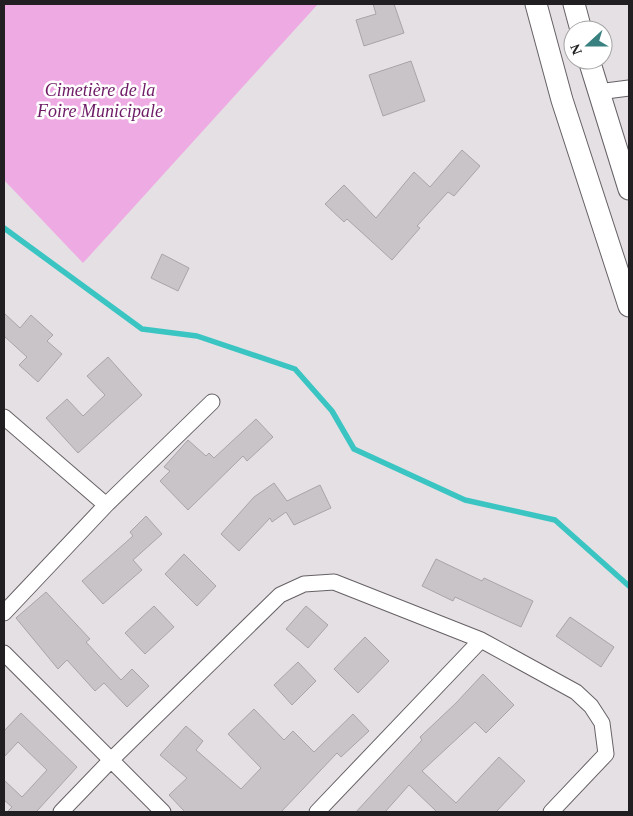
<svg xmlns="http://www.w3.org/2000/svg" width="633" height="816" font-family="Georgia,serif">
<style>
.green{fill:#eeaae3}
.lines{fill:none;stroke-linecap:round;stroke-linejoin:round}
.stream{stroke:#3ac5c3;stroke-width:5.5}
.building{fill:#c9c4c8;stroke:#a8a4a8}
.street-casing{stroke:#666165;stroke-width:17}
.secondary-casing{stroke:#666165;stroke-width:23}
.street{stroke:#fff;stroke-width:15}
.secondary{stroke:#fff;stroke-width:21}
.labels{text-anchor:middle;stroke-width:5;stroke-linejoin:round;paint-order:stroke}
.park-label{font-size:18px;font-style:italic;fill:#6e1b66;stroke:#fff}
</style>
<rect width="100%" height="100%" fill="#e5e0e4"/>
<path class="green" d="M4,4H318L83,263L4,180Z"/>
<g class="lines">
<path class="stream" d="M4,228L142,329L197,336L295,369L332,411L354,449L465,500L555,520L629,586"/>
</g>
<path class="building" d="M373,4H394L404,33L364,46L356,20L376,14Z
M411,61L425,101L383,116L369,75Z
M462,150L480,166L454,196L448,192L417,226L420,228L392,260L347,219L344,222L325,204L344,185L376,218L414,172L430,187Z
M162,254L189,268L178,291L151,278Z
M4,313L20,328L31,315L53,335L47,341L62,354L38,382L19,365L27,357L4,336Z
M108,357L142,395L78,453L46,418L67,399L83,416L105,395L87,376Z
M256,419L273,437L247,461L243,456L188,510L160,481L170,471L164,467L188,440L206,456L209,453L214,458Z
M274,483L287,501L320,485L331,508L294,525L286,512L272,522L270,518L239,551L221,534L254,497Z
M146,516L162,534L133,560L142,570L103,604L82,581L133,536L130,532Z
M184,554L216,586L197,606L165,574Z
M436,559L482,581L484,578L533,601L521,627L455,597L453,601L422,586Z
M46,592L90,639L86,642L121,680L132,669L149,686L127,707L104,683L95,691L67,660L58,669L16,618Z
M154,606L174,627L145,654L125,633Z
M306,606L328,625L308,648L286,629Z
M570,617L614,647L601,667L556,636Z
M365,637L389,661L358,693L334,669Z
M298,662L316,681L292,705L274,685Z
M483,674L514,705L486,733L475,722L422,771L456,803L499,757L525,781L496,812H437L409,785L385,812H356L422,740L420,737L456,703Z
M254,709L284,740L293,731L314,752L353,714L369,731L341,757L337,753L281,812H185L169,795L187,778L160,755L186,726L203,741L196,750L241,789L261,768L228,734Z
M21,713L77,767L37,811L38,812H7L12,807L4,800V780L22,797L47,770L18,742L4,757V731Z"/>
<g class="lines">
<g class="street-casing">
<path id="street" d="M598,92L629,88
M4,417L106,505
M4,613L106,505L212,402
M4,653L163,812
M61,812L111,760L280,595L304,584L334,582L481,640L576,692L591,706L602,723L606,754L551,812
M317,812L481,640"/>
</g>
<g class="secondary-casing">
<path id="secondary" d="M536,4L562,100L629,306
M574,4L581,30
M589,60L629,189"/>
</g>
<use href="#street" class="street"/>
<use href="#secondary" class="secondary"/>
</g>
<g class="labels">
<g class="park-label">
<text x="100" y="96">Cimetière de la<tspan x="100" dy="21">Foire Municipale</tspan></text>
</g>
</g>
<rect width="633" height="816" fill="none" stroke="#211f21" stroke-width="10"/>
<g transform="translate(588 45) rotate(249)"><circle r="24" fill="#ffffff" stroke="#a6a5a6"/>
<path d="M0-4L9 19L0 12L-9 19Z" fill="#398180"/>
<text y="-8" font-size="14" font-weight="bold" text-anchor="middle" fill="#211f21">N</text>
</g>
</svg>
